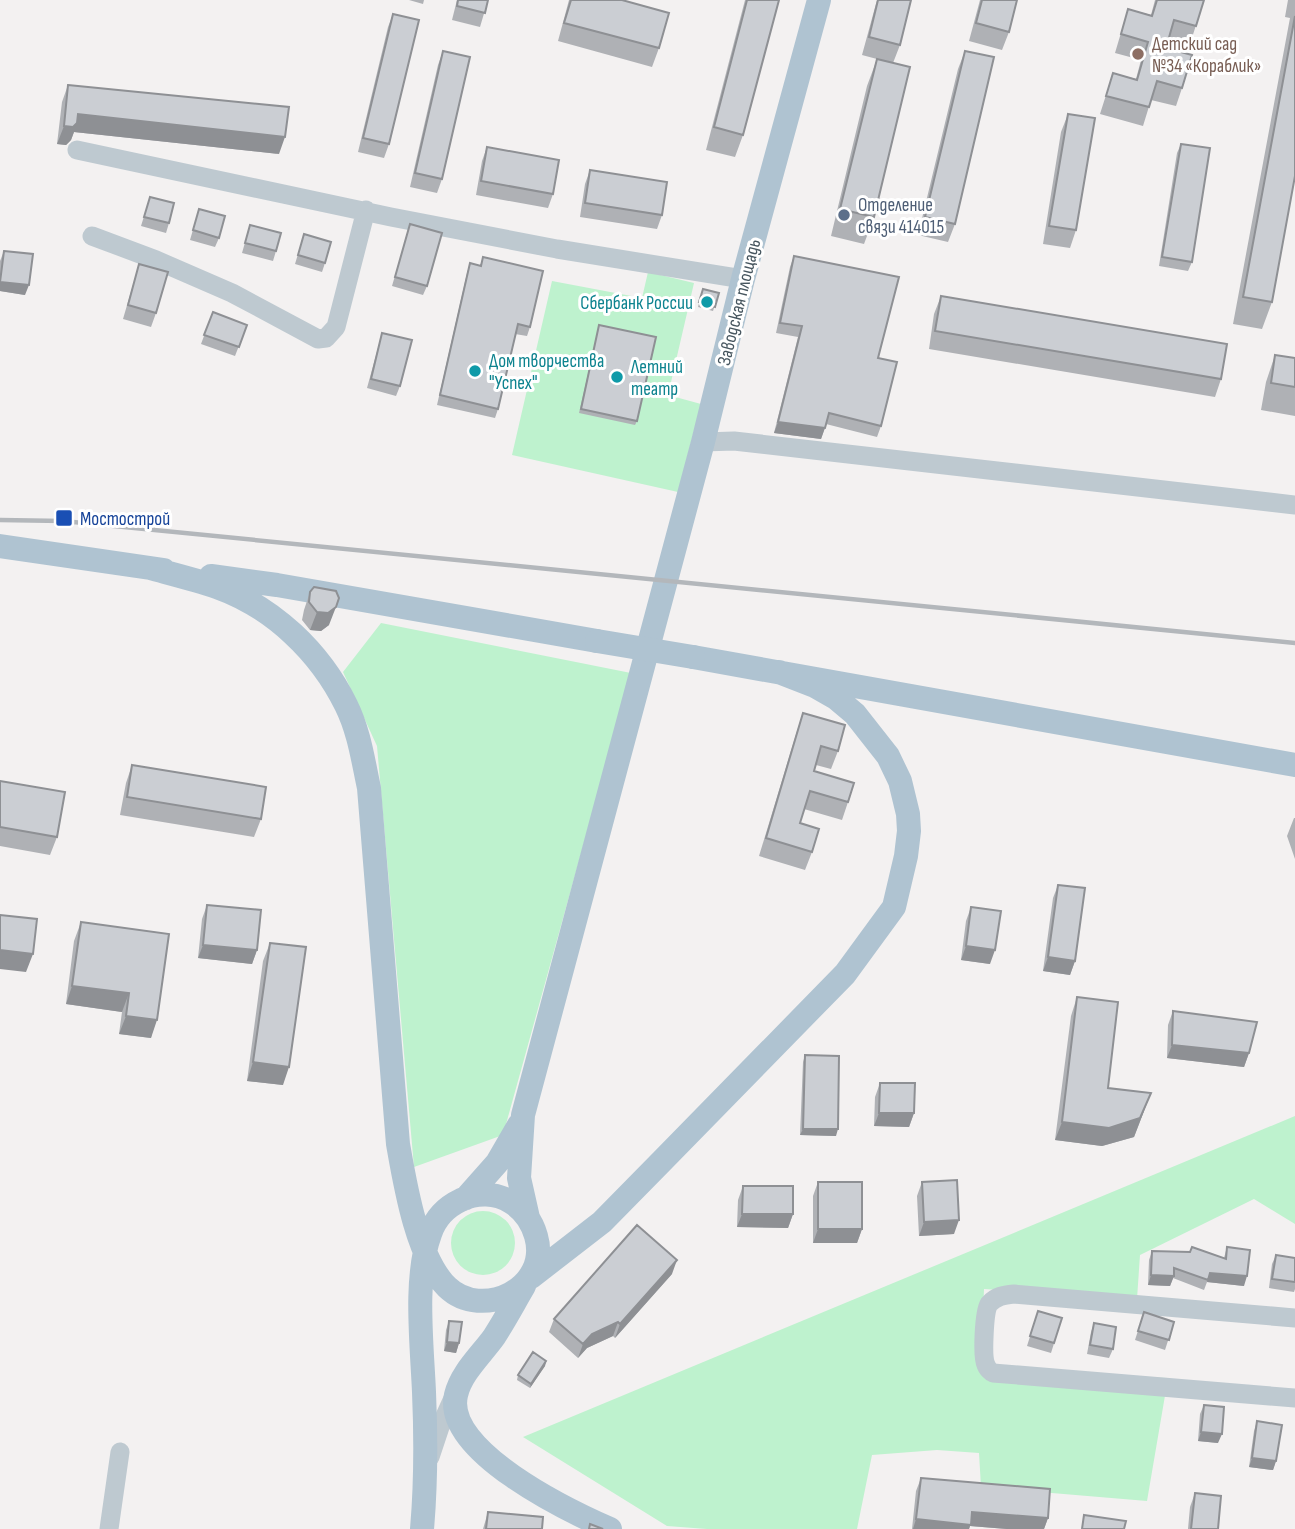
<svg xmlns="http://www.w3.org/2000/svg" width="1295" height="1529" font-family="'Sofia Sans Condensed',sans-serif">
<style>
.green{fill:#bef2ce}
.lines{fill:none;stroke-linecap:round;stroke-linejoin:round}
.minor{stroke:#bec9d0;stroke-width:19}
.major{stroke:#afc3d1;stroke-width:24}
.rail{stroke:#b3b7bb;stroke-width:4.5}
.major-bridge{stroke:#afc3d1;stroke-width:24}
.wall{fill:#afb1b5}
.shaded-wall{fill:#8e9094}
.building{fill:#cbced3;stroke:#8e9094;stroke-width:2}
.education-dot{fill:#8d6e63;stroke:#fff;stroke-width:2.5}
.service-dot{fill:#5c6f8a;stroke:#fff;stroke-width:2.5}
.culture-dot{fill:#0f9aa8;stroke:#fff;stroke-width:2.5}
.transit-dot{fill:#1a4fb4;stroke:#fff;stroke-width:2.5}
.labels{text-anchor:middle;stroke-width:6;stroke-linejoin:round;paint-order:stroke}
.education-label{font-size:19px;fill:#785e54;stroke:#fff;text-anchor:start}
.service-label{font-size:19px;fill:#4e5e75;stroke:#fff;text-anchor:start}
.culture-label{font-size:19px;fill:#0d838f;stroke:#fff;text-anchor:start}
.street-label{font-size:19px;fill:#47565f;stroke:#fff}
.transit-label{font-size:19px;fill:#164399;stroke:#fff;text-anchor:start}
</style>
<rect width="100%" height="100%" fill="#f3f1f1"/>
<path class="green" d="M648,272L694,283L668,395L701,404L678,492L512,455L552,281L642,298Z
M381,623L631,673L503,1135L414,1167L377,746L343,672Z
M1295,1116V1224L1254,1199L1140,1255L1137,1299L984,1289L981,1366L993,1373L1168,1378L1147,1501L981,1487L979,1453L937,1450L872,1455L857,1529H707L667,1526L523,1437Z
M451 1243a32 32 0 1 1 64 0a32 32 0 1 1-64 0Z"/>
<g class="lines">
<path class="minor" d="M77,150L391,217L557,249L743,279
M92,236L156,260L232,293L318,339L326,338L336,327L366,210
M703,442L734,441L1295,505
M1295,1318L1014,1294C1004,1295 996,1296 989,1304C984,1312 982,1357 986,1365C988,1370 989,1370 993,1373L1295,1398
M430,1457L440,1427L455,1394
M109,1529L120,1452"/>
<path class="major" d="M0,546L164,570
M150,568C172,574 196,580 217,587C273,607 320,652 346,705C359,731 363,760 369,788L398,1144C405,1184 417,1258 447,1287C482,1321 551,1288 536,1236C532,1222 524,1210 511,1202C496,1193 477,1192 461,1200C446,1207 435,1219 430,1234C414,1277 422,1345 424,1392C426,1438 426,1483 422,1529
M211,576L277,585L597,641
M693,657L1295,765
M466,1198L497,1163L519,1125
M528,1218L519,1178L523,1115L703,442L743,279L819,0
M531,1277L602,1222L662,1161L845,974L894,907L906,856L909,831L908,814L900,781L888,756L855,714L836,698L815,686L779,672
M524,1286C514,1303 505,1320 494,1337C481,1355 461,1373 456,1395C443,1451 569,1511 610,1529"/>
<path class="rail" d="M0,520L63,521L1295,643"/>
<path class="major-bridge" d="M597,641L693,657"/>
</g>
<path class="wall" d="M409,0H424L423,4Z
M457,0H488L480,27L452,20Z
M569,0H622L659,48L652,67L558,41Z
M745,0H779L743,135L735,157L706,150Z
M877,0H911L900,45L893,63L874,217L864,244L831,236L867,86L877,59L862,55Z
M980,0H1017L1009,32L1002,50L969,41Z
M1155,0H1204L1190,44L1169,38L1166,48L1182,88L1176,106L1151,100L1143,126L1100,114L1113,73L1136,79L1141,60L1115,53L1128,9L1151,15Z
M1288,0H1295V176L1272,302L1262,329L1233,324L1290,18L1285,17Z
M393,14L389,144L384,158L358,152L388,27Z
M443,51L442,179L437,193L410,187L438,65Z
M965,51L955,224L948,242L918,235L958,69Z
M68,85L279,154L74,132L71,140L66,145L57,144L62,102Z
M1068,114L1076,230L1070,248L1043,244L1061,132Z
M1181,144L1192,262L1188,271L1159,266L1177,153Z
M487,147L553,194L548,208L476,195L482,161Z
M590,170L662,215L657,229L580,217L585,184Z
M150,197L169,223L166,233L141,226Z
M199,209L219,238L215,247L190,240Z
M410,224L427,286L423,295L392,286Z
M250,225L276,251L273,261L242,253Z
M304,234L325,263L322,272L295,264Z
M4,251L25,295L0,291V261Z
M794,256L878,358L881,426L877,437L826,424L821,439L774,433L798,337L776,333L790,267Z
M483,257L530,327L527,336L515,334L498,409L495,418L437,405L467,273L470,263L480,266Z
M139,264L156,313L151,327L123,319Z
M703,289L719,293L713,311L698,307Z
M941,296L1221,379L1215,397L929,349L934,314Z
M213,312L247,325L235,356L201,344Z
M599,325L637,421L635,425L579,413Z
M382,333L400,386L396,396L367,388Z
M1275,355L1295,358V416L1261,410L1266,382Z
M310,592L329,625L321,631L310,630L302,620L304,610Z
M803,713L838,751L831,769L816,765L814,771L848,802L842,820L804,809L800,823L812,852L805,870L759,856L797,731Z
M132,765L261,819L254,837L120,815L126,783Z
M0,781L57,837L50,855L0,846Z
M1294,818H1295V859L1287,836Z
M1058,885L1075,961L1070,975L1043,971L1053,898Z
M207,905L257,950L252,964L198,958L202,919Z
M971,907L990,964L961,960L966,921Z
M81,922L169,934L151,1038L119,1034L122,1012L66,1004L74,941Z
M270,943L283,1085L247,1081L263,961Z
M1077,997L1108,1088L1144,1111L1134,1137L1102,1146L1055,1140L1071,1016Z
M1173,1011L1249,1053L1244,1067L1167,1058L1168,1025Z
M805,1055L836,1136L800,1135L803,1062Z
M880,1083L914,1113L909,1127L874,1126L875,1097Z
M818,1182L862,1229L857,1243H813V1196Z
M922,1182L954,1234L919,1236L917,1196Z
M743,1186L793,1214L788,1228L737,1227L738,1200Z
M1227,1247L1244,1286L1207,1282L1204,1290L1173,1278L1170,1286L1148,1285L1149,1260L1152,1251L1224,1258Z
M1276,1255L1295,1258V1289L1294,1292L1269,1288L1272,1264Z
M672,1274L615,1338L613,1336L587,1348L578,1358L549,1332L554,1319Z
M1038,1311L1062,1318L1051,1353L1027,1346Z
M1144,1312L1174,1322L1165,1350L1135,1340Z
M449,1321L459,1343L456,1353L444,1351L446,1330Z
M1094,1323L1113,1349L1109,1358L1087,1354L1091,1332Z
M546,1361L545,1366L530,1388L517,1380L518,1375Z
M1204,1405L1218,1443L1198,1441L1200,1414Z
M1257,1421L1276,1461L1273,1470L1249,1467L1254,1431Z
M921,1478L1048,1518L1044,1529H1007L970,1526L969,1529H912L916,1491Z
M1195,1493L1218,1529H1188L1190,1507Z
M488,1512L542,1529H483Z"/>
<path class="shaded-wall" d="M78,114L285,137L279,154L74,132L71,140L66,145L57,144L64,126Z
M0,282L29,285L25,295L0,291Z
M778,422L825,428L821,439L774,433Z
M336,607L329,625L321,631L310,630L317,612Z
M203,945L257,950L252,964L198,958Z
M966,946L995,950L990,964L961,960Z
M0,950L33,954L26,972L0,969Z
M1048,957L1075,961L1070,975L1043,971Z
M72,986L129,993L122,1012L66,1004Z
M126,1016L157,1020L151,1038L119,1034Z
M1172,1045L1249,1053L1244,1067L1167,1058Z
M253,1062L289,1067L283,1085L247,1081Z
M1151,1093L1134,1137L1102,1146L1055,1140L1062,1122Z
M879,1113H914L909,1127L874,1126Z
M803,1129H838L836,1136L800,1135Z
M742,1214H793L788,1228L737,1227Z
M959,1220L954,1234L919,1236L924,1222Z
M818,1229H862L857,1243H813Z
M677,1260L672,1274L615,1338L620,1324Z
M1210,1273L1247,1276L1244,1286L1207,1282Z
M1151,1275L1174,1276L1170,1286L1148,1285Z
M618,1322L613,1336L587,1348L578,1358L583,1344L592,1334Z
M447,1342L459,1343L456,1353L444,1351Z
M546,1361L545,1366L530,1388L531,1384Z
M1201,1432L1222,1434L1218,1443L1198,1441Z
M1252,1458L1276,1461L1273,1470L1249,1467Z
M972,1512L1048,1518L1044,1529H1007L970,1526L969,1529H913L916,1519Z"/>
<path class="building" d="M458,0H488L485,13L457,6Z
M571,0H622L669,13L659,48L564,23Z
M747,0H779L743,135L714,127Z
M878,0H911L900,45L869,37Z
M982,0H1017L1009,32L976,23Z
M1157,0H1204L1196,26L1174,20L1166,48L1192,55L1182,88L1157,81L1149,107L1106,96L1113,73L1137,80L1148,42L1121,34L1128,9L1152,16Z
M393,14L419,20L389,144L363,138Z
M1295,16V176L1272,302L1243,297Z
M443,51L470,57L442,179L415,173Z
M965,51L994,57L955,224L925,217Z
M877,59L910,67L874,217L840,209Z
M68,85L289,107L285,137L78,114L77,123L73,127L64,126Z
M1068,114L1095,118L1076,230L1049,226Z
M1181,144L1210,148L1192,262L1162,257Z
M487,147L559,160L553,194L481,181Z
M590,170L667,182L662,215L585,203Z
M150,197L174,203L169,223L144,217Z
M199,209L225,216L219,238L193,230Z
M410,224L442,233L427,286L395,277Z
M250,225L281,233L276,251L245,243Z
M304,234L331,242L325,263L298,255Z
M4,251L33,254L29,285L0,282Z
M794,256L899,277L878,358L897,362L881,426L829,413L825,428L778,422L802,326L780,323Z
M483,257L543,271L530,327L518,324L498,409L440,395L470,263L481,266Z
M139,264L168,272L156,313L128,305Z
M703,289L719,293L715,307L699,302Z
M941,296L1227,344L1221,379L935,331Z
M213,312L247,325L239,347L204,335Z
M599,325L656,337L637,421L581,409Z
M382,333L412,340L400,386L371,379Z
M1275,355L1295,358V387L1271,383Z
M314,587L336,591L339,598L336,607L328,613L317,612L309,602L310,592Z
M803,713L845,725L838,751L821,746L814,771L854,783L848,802L810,791L800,823L819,829L812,852L766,838Z
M132,765L266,787L261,819L127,797Z
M0,781L65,792L57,837L0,827Z
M1058,885L1085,888L1075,961L1048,957Z
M207,905L261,910L257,950L203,945Z
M971,907L1001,911L995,950L966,946Z
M0,915L37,919L33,954L0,950Z
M81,922L169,934L157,1020L126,1016L129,993L72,986Z
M270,943L306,947L289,1067L253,1062Z
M1077,997L1118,1002L1108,1088L1151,1093L1140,1118L1109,1128L1062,1122Z
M1173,1011L1257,1022L1249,1053L1172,1045Z
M805,1055L839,1056L838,1129H803Z
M880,1083H915L914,1113H879Z
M957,1180L959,1220L924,1222L922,1182Z
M818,1182H862V1229H818Z
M743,1186H793V1214H742Z
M637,1225L677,1260L620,1324L618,1322L592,1334L583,1344L554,1319Z
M1192,1247L1226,1259L1227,1247L1250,1250L1247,1276L1210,1273L1208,1280L1174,1268V1276L1151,1275L1152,1251L1190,1252Z
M1276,1255L1295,1258V1282L1272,1279Z
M1038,1311L1062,1318L1054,1343L1030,1336Z
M1144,1312L1174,1322L1169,1340L1138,1331Z
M449,1321L462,1322L459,1343L447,1342Z
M1094,1323L1116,1327L1113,1349L1090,1345Z
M533,1352L546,1361L531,1384L518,1375Z
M1204,1405L1224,1407L1222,1434L1201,1432Z
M1257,1421L1282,1425L1276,1461L1252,1458Z
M921,1478L1050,1489L1048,1518L972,1512L971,1525L916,1519Z
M1195,1493L1221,1496L1218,1529H1191Z
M488,1512L543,1517L542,1529H486Z
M1084,1515L1126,1521L1124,1529H1082Z
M590,1524L603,1529H589Z"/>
<circle class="education-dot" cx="1138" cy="54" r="7"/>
<circle class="service-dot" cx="844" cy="215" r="7"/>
<g class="culture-dot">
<circle cx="707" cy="302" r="7"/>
<circle cx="475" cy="371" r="7"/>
<circle cx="617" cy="377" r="7"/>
</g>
<rect class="transit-dot" x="55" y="509" width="18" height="18" rx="3.5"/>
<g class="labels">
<g class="education-label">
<text x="1152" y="50">Детский сад<tspan x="1152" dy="22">№34 «Кораблик»</tspan></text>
</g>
<g class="service-label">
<text x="858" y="211">Отделение<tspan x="858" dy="22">связи 414015</tspan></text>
</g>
<g class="culture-label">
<text x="693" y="309" text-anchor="end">Сбербанк России</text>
<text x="489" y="367">Дом творчества<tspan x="489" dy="22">"Успех"</tspan></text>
<text x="631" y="373">Летний<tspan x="631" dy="22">театр</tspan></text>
</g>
<g class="street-label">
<text transform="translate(738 302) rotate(-76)" y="7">Заводская площадь</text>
</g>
<g class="transit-label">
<text x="80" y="525">Мостострой</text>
</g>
</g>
</svg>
